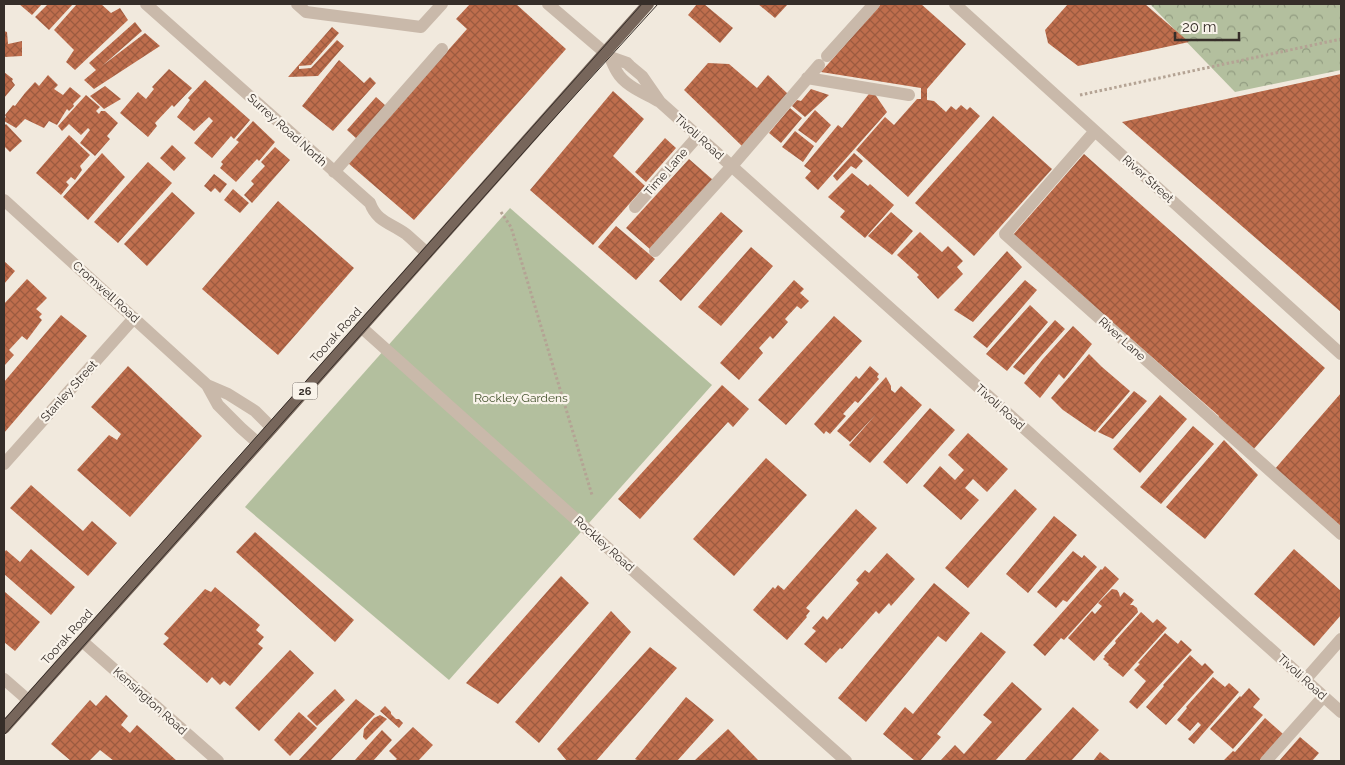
<svg xmlns="http://www.w3.org/2000/svg" width="1345" height="765" font-family="Raleway,sans-serif">
<style>
.forest{fill:url(#forest-crowns)}
.garden{fill:#b3bf9e}
.building{fill:url(#building-cross-hatch)}
.lines{fill:none;stroke-linecap:round;stroke-linejoin:round}
.path{stroke:#b4a394;stroke-width:3;stroke-dasharray:2.5 2.5;stroke-linecap:butt}
.minor{stroke:#c9b9aa;stroke-width:12}
.major{stroke:#77665b;stroke-width:12}
.tram{stroke:#362e29;stroke-width:1}
.labels{text-anchor:middle;stroke-width:4.5;stroke-linejoin:round;paint-order:stroke}
.shield{fill:#f9f3ea;stroke:#706963;stroke-width:1}
.shield-label{font-size:11px;font-weight:bold;fill:#362e29}
.street-label{font-size:12px;fill:#362e29;stroke:#f9f3ea}
.park-label{font-size:12px;fill:#44532e;stroke:#f9f3ea}
</style>
<defs>
<pattern id="forest-crowns" width="20" height="18" patternUnits="userSpaceOnUse" patternTransform="scale(1.25)"><rect width="20" height="18" fill="#b3bf9e"/><path d="M2 6a3 3 0 1 1 6 0M12 15a3 3 0 1 1 6 0" fill="none" stroke="#929c81"/></pattern>
<pattern id="building-cross-hatch" width="8" height="8" patternUnits="userSpaceOnUse" patternTransform="scale(1.25)"><rect width="8" height="8" fill="#bf6e4d"/><path d="M0 0l8 8M0 8l8-8" fill="none" stroke="#9c5b40"/></pattern>
</defs>
<rect width="100%" height="100%" fill="#f1e9dd"/>
<path class="forest" d="M1150,4H1341V70L1235,92Z"/>
<path class="garden" d="M510,208L712,385L449,680L245,507Z"/>
<path class="building" d="M19,4H42L32,15Z
M48,4H73L49,30L35,17Z
M77,4H101L111,13L120,8L128,20L75,70L66,62L74,50L54,30Z
M470,4H516L566,49L414,220L348,163L467,29L456,19Z
M697,4H704L733,28L720,43L688,15Z
M758,4H788L775,18Z
M881,4H921L966,44L927,89V100L934,101L946,112L951,106L956,110L961,105L967,110L970,107L980,116L908,197L856,150L885,117L894,125L917,99H921V88L821,72Z
M1068,4H1145L1189,42L1078,66L1048,43L1045,30Z
M135,22L142,31L102,66L145,33L160,46L94,89L84,80L96,70L89,63Z
M332,27L339,33L311,65L299,66V69L311,68L337,40L344,46L318,76L288,77Z
M4,31L7,32L8,44L22,41V56L4,57Z
M339,60L364,83L370,77L376,83L333,131L302,106Z
M708,63L729,64L757,88L768,75L788,94L742,146L684,90Z
M169,69L192,88L174,107L172,105L155,123L157,126L148,137L120,113L138,92L146,99L154,89L152,87Z
M4,72L13,79L12,81L15,85L4,98Z
M1341,74V312L1122,122Z
M48,75L58,85L54,89L63,95L70,87L81,96L73,104L74,106L69,111L67,109L57,125L49,121L44,128L25,119L16,128L4,121V119L6,117L5,115L13,105L15,106L25,93L35,82L39,86Z
M205,80L250,120L234,139L231,136L212,158L194,143L213,121L209,117L194,131L177,117L190,100L188,98Z
M105,86L121,99L104,109L90,96Z
M811,89L829,95L805,117L792,106L797,100L801,101Z
M872,90L887,112L818,190L805,178L811,171L804,166L838,125L842,128Z
M613,91L644,119L613,156L645,186L593,245L530,190Z
M86,95L100,107L96,111L99,114L101,111H105L118,123L107,136L110,139L95,156L80,143L90,130L88,128L81,135L69,124L62,131L58,126Z
M376,97L386,106L357,139L347,130Z
M790,108L802,118L781,143L769,133Z
M815,110L831,125L816,143L798,130Z
M993,116L1052,169L974,256L915,203Z
M253,121L275,142L259,161L257,159L236,182L220,168L223,164L221,162L239,142L236,140Z
M6,124L22,141L10,152L4,146V126Z
M795,131L814,146L803,162L782,147Z
M69,135L90,155L80,166L82,170L75,180L71,177L66,182L69,185L61,195L36,173Z
M665,138L676,148L646,182L635,172Z
M172,145L186,158L174,171L160,158Z
M275,147L290,160L252,203L244,195L254,184L251,181L265,166L261,162Z
M102,153L125,177L88,220L63,197Z
M854,153L863,161L856,169L851,166L837,181L833,176Z
M1084,154L1325,368L1253,450L1218,418L1219,416L1013,235Z
M689,159L713,180L651,250L626,228Z
M148,162L172,183L118,243L94,222Z
M852,173L868,186L870,184L894,205L865,238L840,217L845,211L828,197Z
M214,174L227,184L220,193L215,188L211,192L204,186Z
M233,189L249,203L240,213L224,200Z
M172,192L195,213L147,266L124,244Z
M278,201L354,268L278,355L202,289Z
M721,212L743,231L681,301L659,281Z
M891,212L913,231L892,255L868,236Z
M616,226L655,259L636,280L598,247Z
M920,232L942,252L948,246L963,261L957,267L963,274L938,299L917,277L919,275L897,255Z
M751,247L773,266L721,326L698,307Z
M1007,251L1022,267L973,322L954,310Z
M4,261L15,271L4,284Z
M27,279L47,298L36,309L42,314L39,317L42,320L27,340L22,336L9,350L14,355L4,366V304Z
M794,280L804,289L800,293L809,301L801,309L797,306L785,319L788,322L773,339L770,336L759,348L763,353L739,380L720,363Z
M1025,280L1037,290L987,348L973,337Z
M1030,305L1048,322L1007,371L986,354Z
M61,315L87,336L4,433V382Z
M834,316L862,341L786,425L758,400Z
M1055,320L1065,329L1024,375L1013,367Z
M1073,326L1092,344L1064,379L1059,374L1040,398L1024,383L1043,359Z
M1089,354L1102,367L1130,391L1095,432L1063,410L1051,398Z
M128,366L202,436L130,517L77,470L109,435L117,440L121,434L91,407Z
M870,366L879,374L877,377L879,379L858,403L855,401L843,414L846,416L830,434L826,431L824,434L814,424L856,376L859,379Z
M886,377L891,386V390L895,393L901,386L922,405L870,463L849,445L877,413L850,442L837,431Z
M722,385L749,409L733,427L728,422L640,519L618,499Z
M1134,391L1147,401L1113,439L1098,432Z
M1341,393V528L1274,470Z
M1160,395L1187,419L1140,473L1113,449Z
M930,408L955,430L907,484L883,462Z
M1193,426L1214,444L1161,504L1140,487Z
M968,433L1008,469L987,492L973,479L965,488L979,500L961,520L923,486L940,466L955,480L964,470L948,455Z
M1224,440L1258,475L1205,539L1166,507Z
M766,458L807,495L734,576L693,539Z
M31,485L83,531L92,521L117,543L88,576L10,508Z
M1015,489L1037,509L968,588L945,568Z
M856,509L877,528L806,608L810,611L806,616L807,617L787,640L753,610L773,587L775,589L778,585L784,590Z
M1054,516L1077,535L1028,593L1006,574Z
M255,532L354,620L335,642L236,552Z
M31,549L75,587L51,615L4,574V553L6,550L20,562Z
M1294,549L1341,591V615L1314,646L1254,594Z
M1073,551L1082,558L1084,555L1097,567L1067,602L1063,600L1056,608L1037,592Z
M887,553L915,579L891,606L889,603L879,614L876,611L842,649L840,648L826,663L804,644L816,631L812,628L823,616L827,620L859,583L856,580L865,570L869,573Z
M1105,566L1119,579L1064,640L1061,638L1045,656L1033,645L1101,569L1102,570Z
M561,576L589,603L498,704L466,683Z
M934,583L970,613L946,642L938,636L866,722L838,698Z
M215,587L260,625L256,630L264,637L258,644L263,648L230,686L224,681L220,685L212,677L207,683L163,644L169,638L164,634L205,589L211,592Z
M1112,589L1117,590L1119,593L1120,597L1124,592L1134,600L1130,605H1133L1137,608L1138,612L1094,661L1068,638L1092,611L1095,614L1102,606L1098,603Z
M5,592L40,622L15,651L4,642Z
M611,611L631,632L539,743L515,722Z
M1141,612L1153,623L1157,619L1167,628L1123,677L1108,665L1109,664L1103,659L1105,657L1104,656L1116,643L1115,641Z
M981,632L1006,652L937,734L941,737L920,761H915L883,734L905,707L913,714Z
M1165,633L1178,644L1181,640L1192,650L1137,709L1129,702L1146,681L1134,670L1140,664L1138,663Z
M650,647L677,668L596,761H567L557,749Z
M290,650L314,673L259,731L235,708Z
M1190,655L1202,666L1205,663L1214,672L1166,725L1146,707L1164,686L1163,685Z
M1213,677L1225,687L1229,683L1239,692L1194,744L1188,739L1201,725L1198,722L1190,731L1177,720L1187,708L1186,707Z
M1012,682L1042,709L995,761H940L955,745L964,754L992,722L983,715Z
M1249,688L1260,699L1253,707L1263,715L1233,749L1210,729L1240,696L1241,697Z
M335,689L345,700L317,726L307,716Z
M106,695L128,716L121,725L130,733L137,725L177,761H114L100,750L90,760L92,761H71L51,744L90,700L96,706Z
M686,697L714,720L677,761H639L635,759Z
M356,699L375,714L330,761H298Z
M385,706L391,712V714L396,719H399L403,723L399,728L380,711Z
M1073,707L1099,730L1071,761H1024Z
M299,712L317,728L290,756L274,740Z
M380,715L387,719L366,740L363,737L364,729L374,718Z
M1265,718L1283,734L1259,761H1223L1233,751L1235,752Z
M413,727L433,745L418,761H394L397,759L389,751Z
M728,729L759,761H694Z
M382,730L392,740L373,761H356L355,760Z
M1300,737L1319,753L1312,761H1279Z
M1100,752L1111,761H1093Z"/>
<g class="lines">
<path class="path" d="M1080,95L1341,39
M501,212L511,227L592,495"/>
<path class="minor" d="M146,4L370,203C377,222 391,223 406,234C413,240 420,247 427,253
M297,4L306,12L421,27L442,4
M548,4L610,57L627,63L630,66L642,76L660,102L1341,712
M955,4L1341,354
M827,56L874,4
M610,57C612,62 614,67 617,72C625,86 644,93 658,101
M807,78L909,95
M1095,131L1005,234L1341,534
M334,172L442,49
M4,200L207,385L228,394L255,411L272,428
M635,207L698,136
M655,251L731,167L819,65
M361,327L846,761
M207,385L218,405L241,428L258,443
M4,464L134,318
M82,641L218,761
M4,679L28,700
M1305,680L1341,639
M1266,761L1324,696"/>
<path class="major" d="M4,728L272,428L648,4"/>
<path class="tram" d="M4,720L642,4
M4,735L538,136L658,4"/>
</g>
<g class="labels">
<rect class="shield" x="292.5" y="382.5" width="25" height="17" rx="4"/>
<g class="shield-label">
<text x="305" y="395">26</text>
</g>
<g class="street-label">
<text transform="translate(287 130) rotate(42)" y="4">Surrey Road North</text>
<text transform="translate(699 137) rotate(42)" y="4">Tivoli Road</text>
<text transform="translate(666 172) rotate(-49)" y="4">Time Lane</text>
<text transform="translate(1148 179) rotate(42)" y="4">River Street</text>
<text transform="translate(106 292) rotate(42)" y="4">Cromwell Road</text>
<text transform="translate(336 335) rotate(-48)" y="4">Toorak Road</text>
<text transform="translate(1122 339) rotate(42)" y="4">River Lane</text>
<text transform="translate(69 391) rotate(-48)" y="4">Stanley Street</text>
<text transform="translate(1000 407) rotate(42)" y="4">Tivoli Road</text>
<text transform="translate(604 544) rotate(42)" y="4">Rockley Road</text>
<text transform="translate(67 637) rotate(-48)" y="4">Toorak Road</text>
<text transform="translate(1302 677) rotate(42)" y="4">Tivoli Road</text>
<text transform="translate(150 701) rotate(42)" y="4">Kensington Road</text>
</g>
<g class="park-label">
<text x="521" y="402">Rockley Gardens</text>
</g>
</g>
<rect width="1345" height="765" fill="none" stroke="#362e29" stroke-width="10"/>
<path d="M1175 32v8h64v-8" fill="none" stroke="#362e29" stroke-width="2.5"/>
<text x="1182" y="32" font-size="15" fill="#362e29" stroke="#f9f3ea" stroke-width="4" paint-order="stroke">20 m</text>
</svg>
